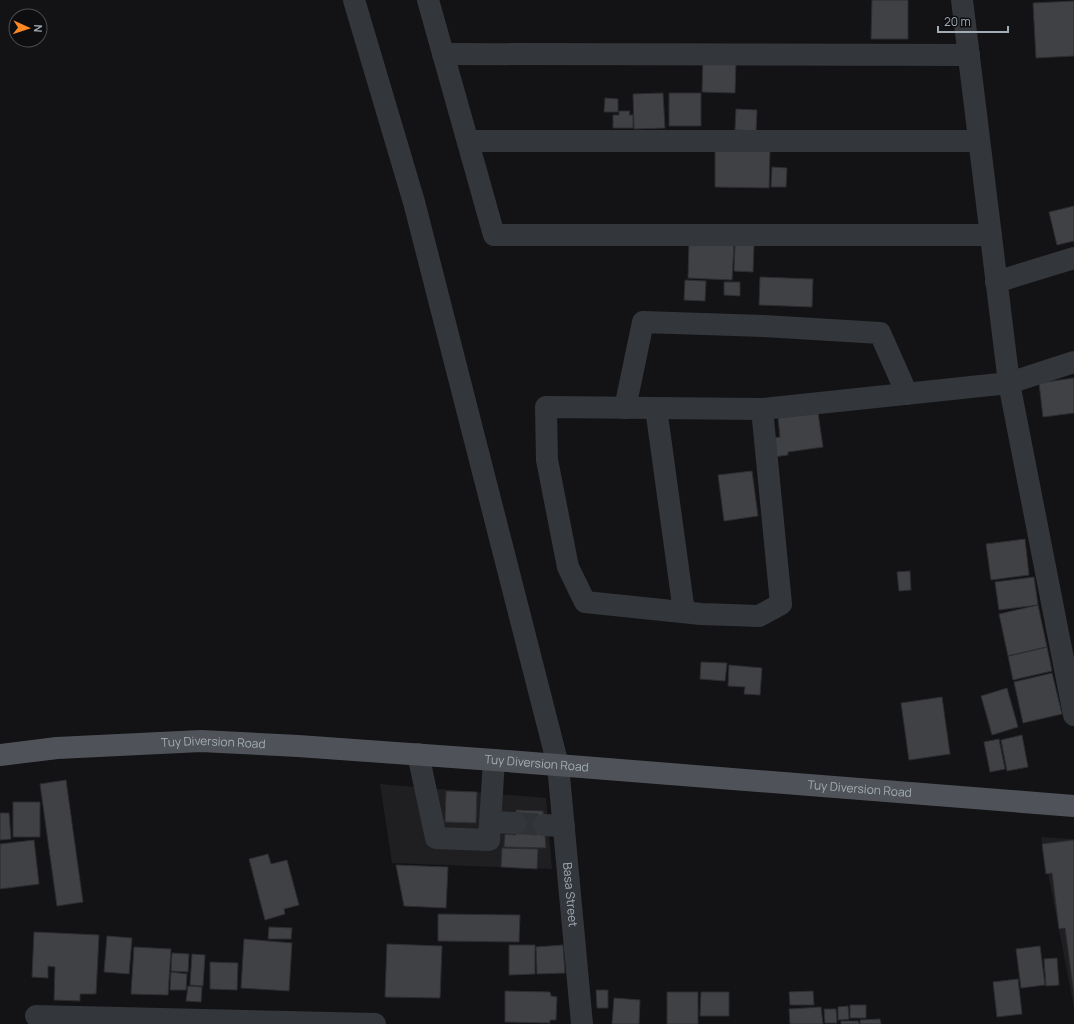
<svg xmlns="http://www.w3.org/2000/svg" width="1074" height="1024" font-family="Manrope,sans-serif">
<style>
.built{fill:#1f1f22}
.building{fill:#3f4145;stroke:#2d2d31}
.lines{fill:none;stroke-linecap:round;stroke-linejoin:round}
.minor-tunnel{stroke:#303235;stroke-width:22;stroke-dasharray:22 11;stroke-linecap:butt}
.minor{stroke:#33363a;stroke-width:22}
.major{stroke:#4f5359;stroke-width:22}
.labels{text-anchor:middle;stroke-width:3;stroke-linejoin:round;paint-order:stroke}
.street-label{font-size:12px;fill:#a3adb6;stroke:#0e0e10}
</style>
<rect width="100%" height="100%" fill="#131315"/>
<path class="built" d="M380,784L546,798L552,869L392,863Z
M1041,837L1074,839V1008L1062,945Z"/>
<path class="building" d="M872,0H908V39H871Z
M1074,1V56L1036,58L1033,3Z
M703,59L736,61L735,93L702,92Z
M663,93L665,128L634,129L633,94Z
M669,93H701V126H669Z
M605,98L618,99V112H604Z
M736,109L757,110L756,131L735,130Z
M619,111H630L629,115H633V128H613V115H619Z
M715,151H770L769,188L715,187Z
M772,167L787,168L786,187H771Z
M1074,206V241L1057,245L1049,212Z
M689,242L734,244L732,280L688,278Z
M735,244L754,245L753,272L734,271Z
M760,277L813,279L812,307L759,305Z
M685,280L706,281L705,301L684,300Z
M724,282H740V296L724,295Z
M1074,378V413L1043,417L1039,383Z
M818,413L823,447L788,452V455L774,457L772,438L780,437L778,418Z
M752,471L758,516L724,521L718,475Z
M1025,539L1029,575L991,580L986,544Z
M910,571L911,590L899,591L897,572Z
M1034,577L1038,605L999,610L995,582Z
M1038,605L1047,647L1008,656L999,614Z
M1047,647L1052,671L1013,680L1008,656Z
M701,662L727,663L725,681L700,679Z
M729,665L762,668L760,695L744,694L745,687L728,686Z
M1052,673L1062,714L1023,723L1014,682Z
M1007,688L1018,727L992,735L981,696Z
M942,697L950,754L909,760L901,703Z
M1022,735L1028,767L1007,771L1001,740Z
M999,739L1005,769L990,772L984,742Z
M66,780L83,902L57,906L40,784Z
M446,791L477,792L476,823L445,822Z
M13,802H40V837H13Z
M516,810L543,811L546,848L504,847L505,834L516,835Z
M0,813H9L11,839L0,840Z
M34,840L39,884L0,889V844Z
M1074,840V995L1065,928L1059,929L1052,873L1046,874L1042,844Z
M502,848L538,849L537,869L501,867Z
M268,854L271,864L287,860L299,905L284,909L285,914L265,920L249,859Z
M396,865L448,867L446,908L404,906Z
M438,914L520,915L519,942L438,941Z
M269,927L292,928L291,939H268Z
M34,932L99,935L96,994H80V1001L54,1000L55,967L48,966V978L32,977Z
M107,936L132,938L129,974L104,972Z
M244,939L292,943L289,991L241,988Z
M387,944L442,946L440,998L385,997Z
M509,945H535V974L509,975Z
M563,945L565,973L537,974L536,947Z
M1040,946L1045,985L1021,988L1016,949Z
M134,947L171,949L168,995L131,994Z
M172,953L189,954L188,972L171,971Z
M192,954L205,955L203,986L190,985Z
M1057,958L1059,985L1046,986L1044,959Z
M210,962L238,963L237,990L210,989Z
M171,972L187,974L186,990H170Z
M1018,979L1022,1014L997,1017L993,982Z
M188,986L202,987L201,1002L186,1001Z
M596,990H608V1008H597Z
M505,991L550,992L551,996L557,997L556,1020H550V1023L505,1022Z
M813,991L814,1005H790L789,992Z
M667,992H698V1024H667Z
M701,992H729V1016H700Z
M614,998L640,1000L639,1024H612Z
M850,1005H866V1018H850Z
M848,1006L849,1019L838,1020V1007Z
M821,1007L823,1024H790L789,1009Z
M824,1009H836L837,1023H825Z
M880,1019L881,1024H860V1020Z
M841,1021H858L859,1024H841Z"/>
<g class="lines">
<path class="minor-tunnel" d="M516,823L544,825"/>
<g class="minor">
<path id="s1" d="M354,0L414,202L558,765L582,1024"/>
<path d="M428,0L494,235H991"/>
<path d="M962,0L1009,383L1074,715"/>
<path d="M443,54L969,55"/>
<path d="M468,141H979"/>
<path d="M996,282L1074,258"/>
<path d="M625,408L643,322L764,326L880,333L907,394"/>
<path d="M656,408L684,612"/>
<path d="M762,409L781,604L759,616L701,614L585,602L568,567L547,460L546,407L762,409L1009,383L1074,362"/>
<path d="M418,754L436,838L489,840L494,760"/>
<path d="M490,822L516,823"/>
<path d="M544,825L564,826"/>
<path d="M36,1016L375,1024"/>
</g>
<path class="major" id="s2" d="M0,755L57,748L201,741L298,746L494,760L1074,806"/>
</g>
<g class="labels">
<g class="street-label">
<text dy="4" stroke="none"><textPath href="#s2" startOffset="214">Tuy Diversion Road</textPath></text>
<text dy="4" stroke="none"><textPath href="#s2" startOffset="538">Tuy Diversion Road</textPath></text>
<text dy="4" stroke="none"><textPath href="#s2" startOffset="862">Tuy Diversion Road</textPath></text>
<text dy="4" stroke="none"><textPath href="#s1" startOffset="922">Basa Street</textPath></text>
</g>
</g>
<g transform="translate(28 28) rotate(93)"><circle r="19" fill="#0e0e10" stroke="#4a4e52"/>
<path d="M0-3L7 15L0 10L-7 15Z" fill="#fd8722"/>
<text y="-6" font-size="11" font-weight="bold" text-anchor="middle" fill="#a3adb6">N</text>
</g>
<path d="M938 26v6h70v-6" fill="none" stroke="#a3adb6" stroke-width="2"/>
<text x="944" y="26" font-size="12" fill="#a3adb6" stroke="#0e0e10" stroke-width="3" paint-order="stroke">20 m</text>
</svg>
